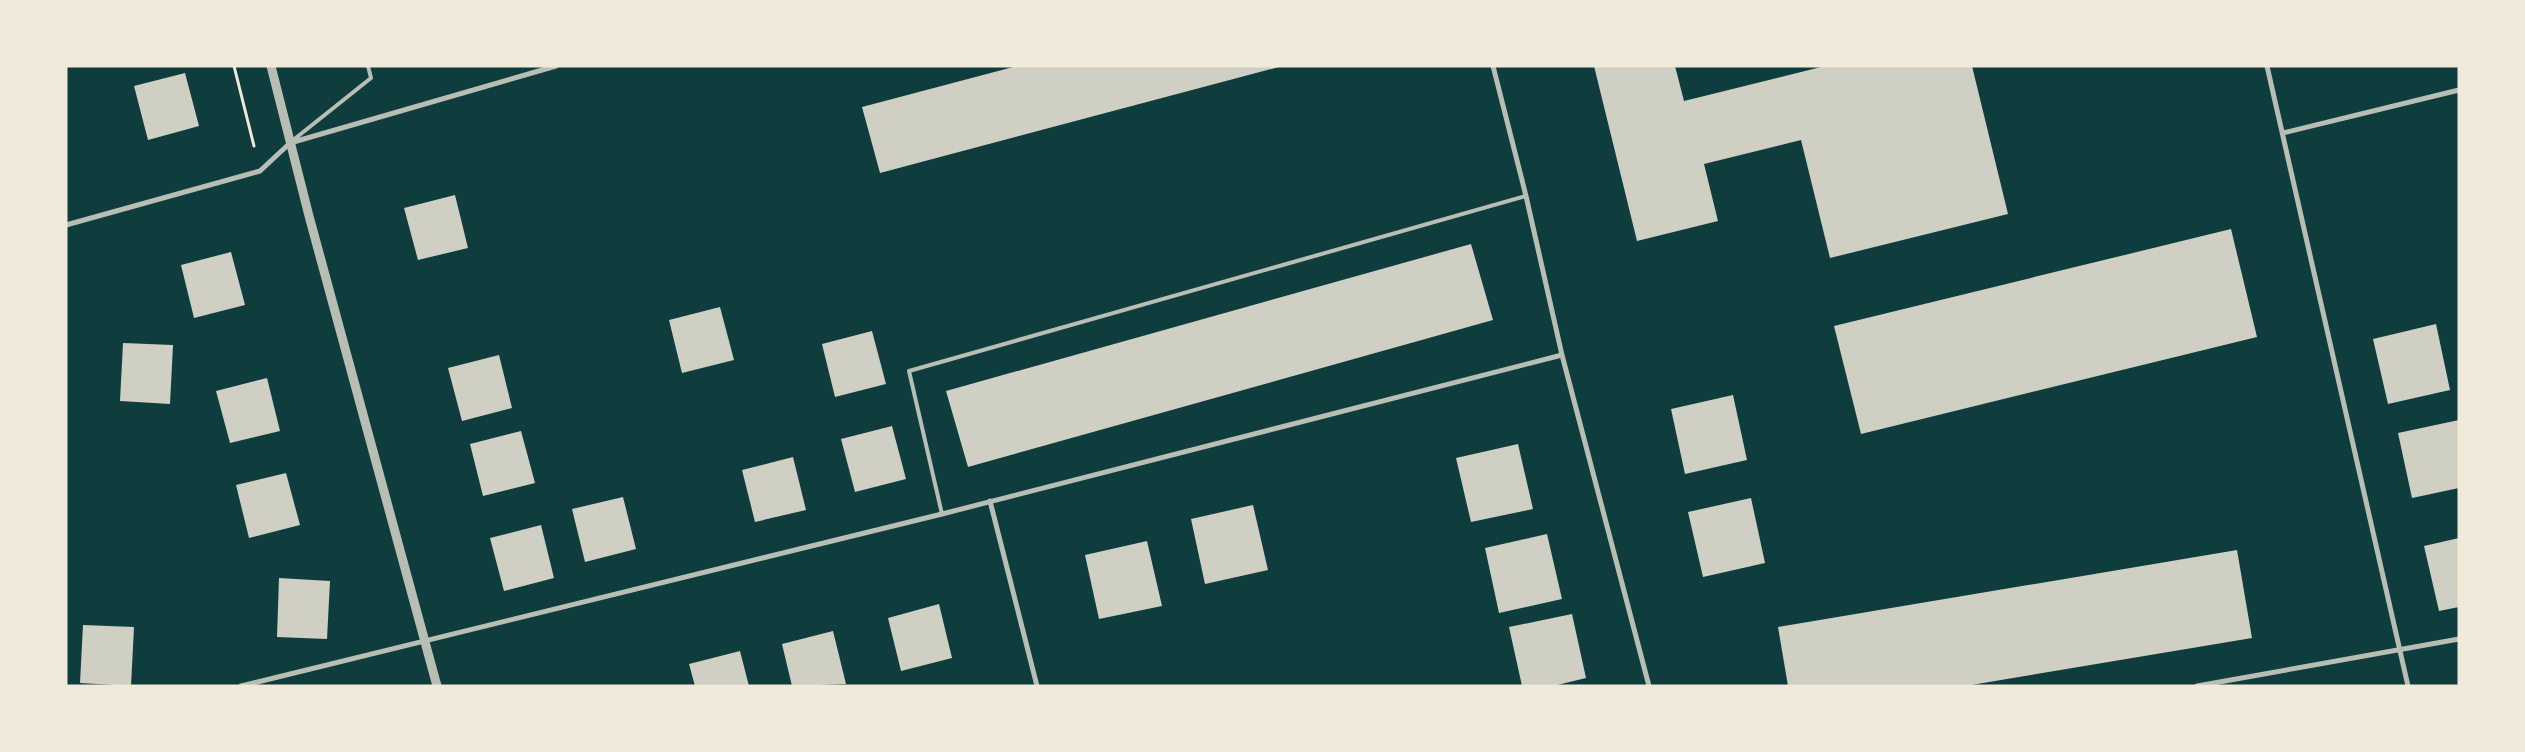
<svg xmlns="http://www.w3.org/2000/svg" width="2525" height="752" font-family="'Libre Baskerville',serif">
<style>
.building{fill:#cfcfc3}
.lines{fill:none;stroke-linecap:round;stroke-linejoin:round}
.path{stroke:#f1e9da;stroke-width:3}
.service{stroke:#b8beb3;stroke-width:4}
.minor{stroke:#b8beb3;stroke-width:5}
.tertiary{stroke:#b8beb3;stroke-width:9}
</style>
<rect width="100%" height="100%" fill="#0f3d3e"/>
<path class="building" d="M1017,66H1279V67L880,173L862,107Z
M1594,66H1675L1684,101L1825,66H1972L2008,214L1830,258L1801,140L1704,164L1718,221L1637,241Z
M185,73L199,126L148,140L134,86Z
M455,195L468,248L418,260L404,208Z
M2231,229L2257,337L1861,434L1834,326Z
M1471,244L1493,320L968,467L946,391Z
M231,252L245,305L194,318L181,265Z
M720,307L734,360L682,373L669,320Z
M2436,324L2450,390L2388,404L2373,339Z
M872,331L886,384L835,397L822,344Z
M123,343L173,345L170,404L120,401Z
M499,355L512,408L462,421L448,368Z
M267,378L280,431L230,443L216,391Z
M1733,395L1747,460L1685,474L1671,409Z
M2459,420V488L2412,498L2398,433Z
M892,426L906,479L855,492L841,439Z
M521,431L535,483L483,496L470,444Z
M1518,444L1533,509L1471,522L1456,458Z
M793,457L806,510L755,522L742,470Z
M286,473L300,525L249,538L236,485Z
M623,497L636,549L585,562L572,509Z
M1751,498L1765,563L1703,577L1688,512Z
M1253,505L1268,570L1205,584L1191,519Z
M541,525L554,578L504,591L490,538Z
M1547,534L1562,599L1499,613L1485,548Z
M2459,538V607L2439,611L2424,546Z
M1147,541L1162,606L1099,619L1085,555Z
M2237,550L2252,638L1965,686H1788L1778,627Z
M279,578L330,581L327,639L277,637Z
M939,604L952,658L901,671L888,618Z
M1572,614L1586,678L1553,686H1522L1509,627Z
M83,625L134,627L131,686L80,683Z
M833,631L846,684L792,686L782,644Z
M740,651L749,686H695L689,664Z"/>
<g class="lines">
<path class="path" d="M234,66L254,146"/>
<path class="service" d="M292,141L371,78L368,66
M942,514L909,371L1526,196"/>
<path class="minor" d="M1493,66L1526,196L1562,355L1649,686
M2267,66L2408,686
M2283,133L2459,90
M66,225L260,171L290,143L556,66
M990,501L1037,686
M241,686L942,514L1562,355
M2197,686L2459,639"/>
<path class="tertiary" d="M271,66L309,216L437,686"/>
</g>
<rect width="2525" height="752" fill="none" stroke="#f1e9da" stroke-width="135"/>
</svg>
